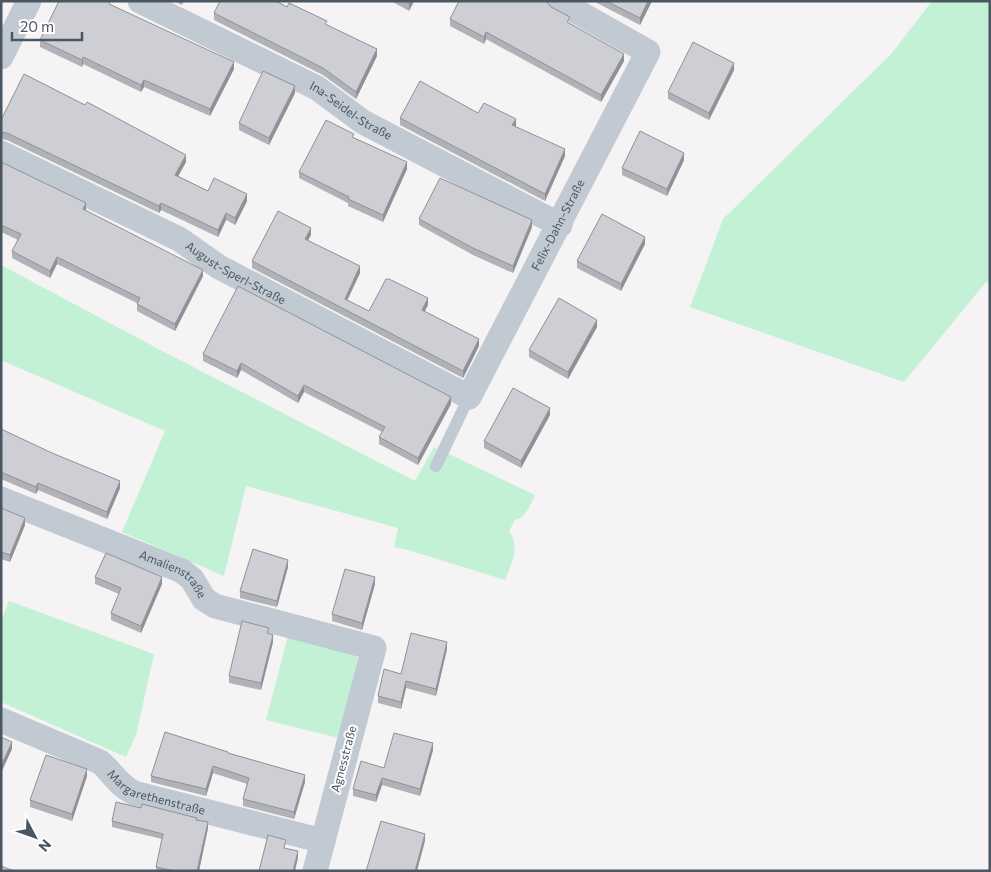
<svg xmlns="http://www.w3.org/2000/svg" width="991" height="872" font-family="Commissioner,sans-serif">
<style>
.green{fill:#c3f1d5}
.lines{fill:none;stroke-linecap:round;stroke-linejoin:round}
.lane{stroke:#c1cad2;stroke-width:12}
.street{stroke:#c1cad2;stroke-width:25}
.wall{fill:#b0b2b7}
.shaded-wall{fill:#909195}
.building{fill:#cdcfd5;stroke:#909195}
.labels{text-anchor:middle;stroke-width:4;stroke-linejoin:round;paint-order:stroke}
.street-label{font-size:12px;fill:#4a5661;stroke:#fff}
</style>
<rect width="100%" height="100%" fill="#f5f3f3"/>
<g class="green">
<path d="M932,1H990V284L986,282L904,382L690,307L723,219L892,53Z"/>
<path d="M1,265L166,353L415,481L434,447L535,495C530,505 526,517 515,520L509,531C521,546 511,565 505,580L408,550L394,547L398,528L246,486L224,576L122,532L165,431L3,361L1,365Z"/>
<path d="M9,601L154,654L136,735L126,757L1,702V621Z"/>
<path d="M289,632L353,653L358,658L361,665L343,739L266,720Z"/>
</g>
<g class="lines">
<path class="lane" d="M436,466L469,397"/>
<g class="street">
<path id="s1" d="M140,1L317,88L363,122L560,225"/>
<path d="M1,57L29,1"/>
<path id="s2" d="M1,153L179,239L219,267L469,397L648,52L558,1"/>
<path id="s3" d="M1,499L182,571L192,579L204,599L215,606L374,648L315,871"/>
<path id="s4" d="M1,720L100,762C113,773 118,785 134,793L323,841"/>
</g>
</g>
<g class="wall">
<path d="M174,1H184L182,5Z"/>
<path d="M391,1H414L409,11Z"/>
<path d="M593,1H652L640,25Z"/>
<path d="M110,4L234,69L210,116L144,87L141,92L83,64L82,67L40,47V40Z"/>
<path d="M214,13L327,25L377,56L356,99L323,75L214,20Z"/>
<path d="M450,19L570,24L624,61L601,102L486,39L484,44L450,26Z"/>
<path d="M734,70L709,120L668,99V92Z"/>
<path d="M295,93L269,145L239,130V123Z"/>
<path d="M478,113L565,156L545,201L400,125V118Z"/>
<path d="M1,120L186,162L178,176L208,191L247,201L235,225L226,220L218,237L161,210L159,213L7,140L1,139Z"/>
<path d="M354,138L407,169L383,222L348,206V203L299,178V172Z"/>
<path d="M684,160L667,196L622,175V168Z"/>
<path d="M1,162L86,210V211L203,276L175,331L137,311V303L57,264L50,278L12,258V251L18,240L1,232Z"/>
<path d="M419,219L532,227L513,273L473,255L419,225Z"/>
<path d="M311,235L308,240L360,273L347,300L369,311L428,305L424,311L479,346L463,378L252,268V261Z"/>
<path d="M645,244L621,291L577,268V261Z"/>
<path d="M597,327L568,379L529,357V350Z"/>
<path d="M203,354L451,404L418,465L379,444V437L382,432L304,392L298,403L241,370L237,378L203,361Z"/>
<path d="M550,415L521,468L484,448V441Z"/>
<path d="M1,429L120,488L107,519L38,490L36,494L1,479Z"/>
<path d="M1,508L25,525L10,562L1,559Z"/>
<path d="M288,567L277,607L240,598V591Z"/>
<path d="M95,577L162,584L141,633L111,620V613L119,594L95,584Z"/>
<path d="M375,584L362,630L332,621V614Z"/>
<path d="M269,634L273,642L261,690L229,683V676Z"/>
<path d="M447,649L436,696L406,688L401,709L378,703V696L401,674Z"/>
<path d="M433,750L420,796L382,785L376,802L353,796V789L384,768Z"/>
<path d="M228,753L305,782L294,819L243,806V799L247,784L213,773L206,796L151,782V776Z"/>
<path d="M87,776L72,821L30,807V800Z"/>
<path d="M197,820L208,828L199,871H156V867L162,839L112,827V821Z"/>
</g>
<g class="shaded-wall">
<path d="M411,1H414L409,11V4Z"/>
<path d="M648,1H652L640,25V18Z"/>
<path d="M486,32V39L484,44V37Z"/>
<path d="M377,49V56L356,99V92Z"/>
<path d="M624,54V61L601,102V95Z"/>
<path d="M83,57V64L82,67V60Z"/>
<path d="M234,62V69L210,116V109Z"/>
<path d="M734,63V70L709,120V113Z"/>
<path d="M144,80V87L141,92V85Z"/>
<path d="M295,86V93L269,145V138Z"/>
<path d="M516,119V126L512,132V125Z"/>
<path d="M565,149V156L545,201V194Z"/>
<path d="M684,153V160L667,196V189Z"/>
<path d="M186,155V162L175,182V175Z"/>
<path d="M407,162V169L383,222V215Z"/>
<path d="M247,194V201L235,225V218Z"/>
<path d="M86,203V210L83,216V209Z"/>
<path d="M161,203V210L159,213V206Z"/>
<path d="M226,213V220L218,237V230Z"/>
<path d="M532,220V227L513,273V266Z"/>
<path d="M311,228V235L305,246V239Z"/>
<path d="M645,237V244L621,291V284Z"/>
<path d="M57,257V264L50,278V271Z"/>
<path d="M360,266V273L345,305V299Z"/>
<path d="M203,270V276L175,331V324Z"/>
<path d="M428,298V305L422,317V310Z"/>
<path d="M597,320V327L568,379V372Z"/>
<path d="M479,339V346L463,378V371Z"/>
<path d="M241,363V370L237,378V371Z"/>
<path d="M304,385V392L298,403V396Z"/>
<path d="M451,397V404L418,465V458Z"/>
<path d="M550,408V415L521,468V461Z"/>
<path d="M120,481V488L107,519V512Z"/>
<path d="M38,483V490L36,494V487Z"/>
<path d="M25,518V525L10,562V555Z"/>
<path d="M288,560V567L277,607V601Z"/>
<path d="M162,577V584L141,633V626Z"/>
<path d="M375,577V584L362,630V623Z"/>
<path d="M273,635V642L261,690V683Z"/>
<path d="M447,642V649L436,696V689Z"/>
<path d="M406,681V688L401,709V702Z"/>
<path d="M12,742V749L1,773V766Z"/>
<path d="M433,743V750L420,796V789Z"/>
<path d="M213,766V773L206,796V789Z"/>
<path d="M87,769V776L72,821V814Z"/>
<path d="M305,775V782L294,819V812Z"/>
<path d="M382,778V785L376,802V795Z"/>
<path d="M208,822V828L199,871H197Z"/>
<path d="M425,834V841L417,871H415Z"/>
<path d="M298,851V858L295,871H293Z"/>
</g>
<g class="building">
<path d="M59,1H110L109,4L234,62L210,109L144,80L141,85L83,57L82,60L40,40Z"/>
<path d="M220,1H276L287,7L289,3L327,21L325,24L377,49L356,92L323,68L214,13Z"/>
<path d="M404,1H411L409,4Z"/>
<path d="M459,1H546L551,7L570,17L567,22L624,54L601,95L486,32L484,37L450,19Z"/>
<path d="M606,1H648L640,18Z"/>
<path d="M693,42L734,63L709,113L668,92Z"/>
<path d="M263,71L295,86L269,138L239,123Z"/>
<path d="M24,74L85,105L87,102L186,155L175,175L208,191L214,178L247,194L235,218L226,213L218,230L161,203L159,206L7,133L1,132V120Z"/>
<path d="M420,81L478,113L484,103L516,119L512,125L565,149L545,194L400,118Z"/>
<path d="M326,120L354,134L352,137L407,162L383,215L348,199L349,197L299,172Z"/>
<path d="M640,131L684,153L667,189L622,168Z"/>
<path d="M1,162L86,203L83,209L203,270L175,324L137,304L140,298L57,257L50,271L12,251L21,234L1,225Z"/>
<path d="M440,178L532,220L513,266L473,248L419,219Z"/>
<path d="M278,211L311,228L305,239L360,266L345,299L369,311L386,279H389L428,298L422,310L479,339L463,371L252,261Z"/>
<path d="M602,214L645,237L621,284L577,261Z"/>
<path d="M238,286L451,397L418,458L379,437L385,427L304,385L298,396L241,363L237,371L203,354Z"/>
<path d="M559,298L597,320L568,372L529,350Z"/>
<path d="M513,388L550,408L521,461L484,441Z"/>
<path d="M1,429L52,453L120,481L107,512L38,483L36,487L1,472Z"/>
<path d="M1,508L25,518L10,555L1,552Z"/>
<path d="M253,549L288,560L277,601L240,591Z"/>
<path d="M106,553L162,577L141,626L111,613L121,588L95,577Z"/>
<path d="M345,569L375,577L362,623L332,614Z"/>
<path d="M242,621L269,628L267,633L273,635L261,683L229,676Z"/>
<path d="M411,633L447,642L436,689L406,681L401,702L378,696L384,669L401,674Z"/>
<path d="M165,732L228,752V753L305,775L294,812L243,799L249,778L213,766L206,789L151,776Z"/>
<path d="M394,733L433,743L420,789L382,778L376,795L353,789L361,761L384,768Z"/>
<path d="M1,737L12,742L1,766Z"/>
<path d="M46,755L87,769L72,814L30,800Z"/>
<path d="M116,802L141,808L142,804L197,818L196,820L208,822L197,871H175L156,867L163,834L112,821Z"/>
<path d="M381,821L425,834L415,871H366Z"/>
<path d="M268,835L286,840L284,848L298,851L293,871H259Z"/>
<path d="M1,866L14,871H1Z"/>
</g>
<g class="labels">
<g class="street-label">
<text dy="4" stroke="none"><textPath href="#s1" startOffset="238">Ina-Seidel-Straße</textPath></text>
<text dy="4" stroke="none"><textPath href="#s2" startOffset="722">Felix-Dahn-Straße</textPath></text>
<text dy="4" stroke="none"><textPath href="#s2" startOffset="264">August-Sperl-Straße</textPath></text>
<text dy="4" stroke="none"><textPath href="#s3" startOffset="189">Amalienstraße</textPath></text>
<text transform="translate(344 759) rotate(-75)" y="4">Agnesstraße</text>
<text dy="4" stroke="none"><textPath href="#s4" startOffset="174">Margarethenstraße</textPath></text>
</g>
</g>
<rect width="991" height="872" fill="none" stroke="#4a5661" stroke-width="5"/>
<g transform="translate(35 837) rotate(131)" stroke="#ffffff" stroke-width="4" paint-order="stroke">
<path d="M0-4L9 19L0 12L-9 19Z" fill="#4a5661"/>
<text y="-8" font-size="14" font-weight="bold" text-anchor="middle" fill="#4a5661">N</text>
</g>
<path d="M12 32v8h70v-8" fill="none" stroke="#4a5661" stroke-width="2.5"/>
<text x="20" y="32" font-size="15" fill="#4a5661" stroke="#ffffff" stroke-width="4" paint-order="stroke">20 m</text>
</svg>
